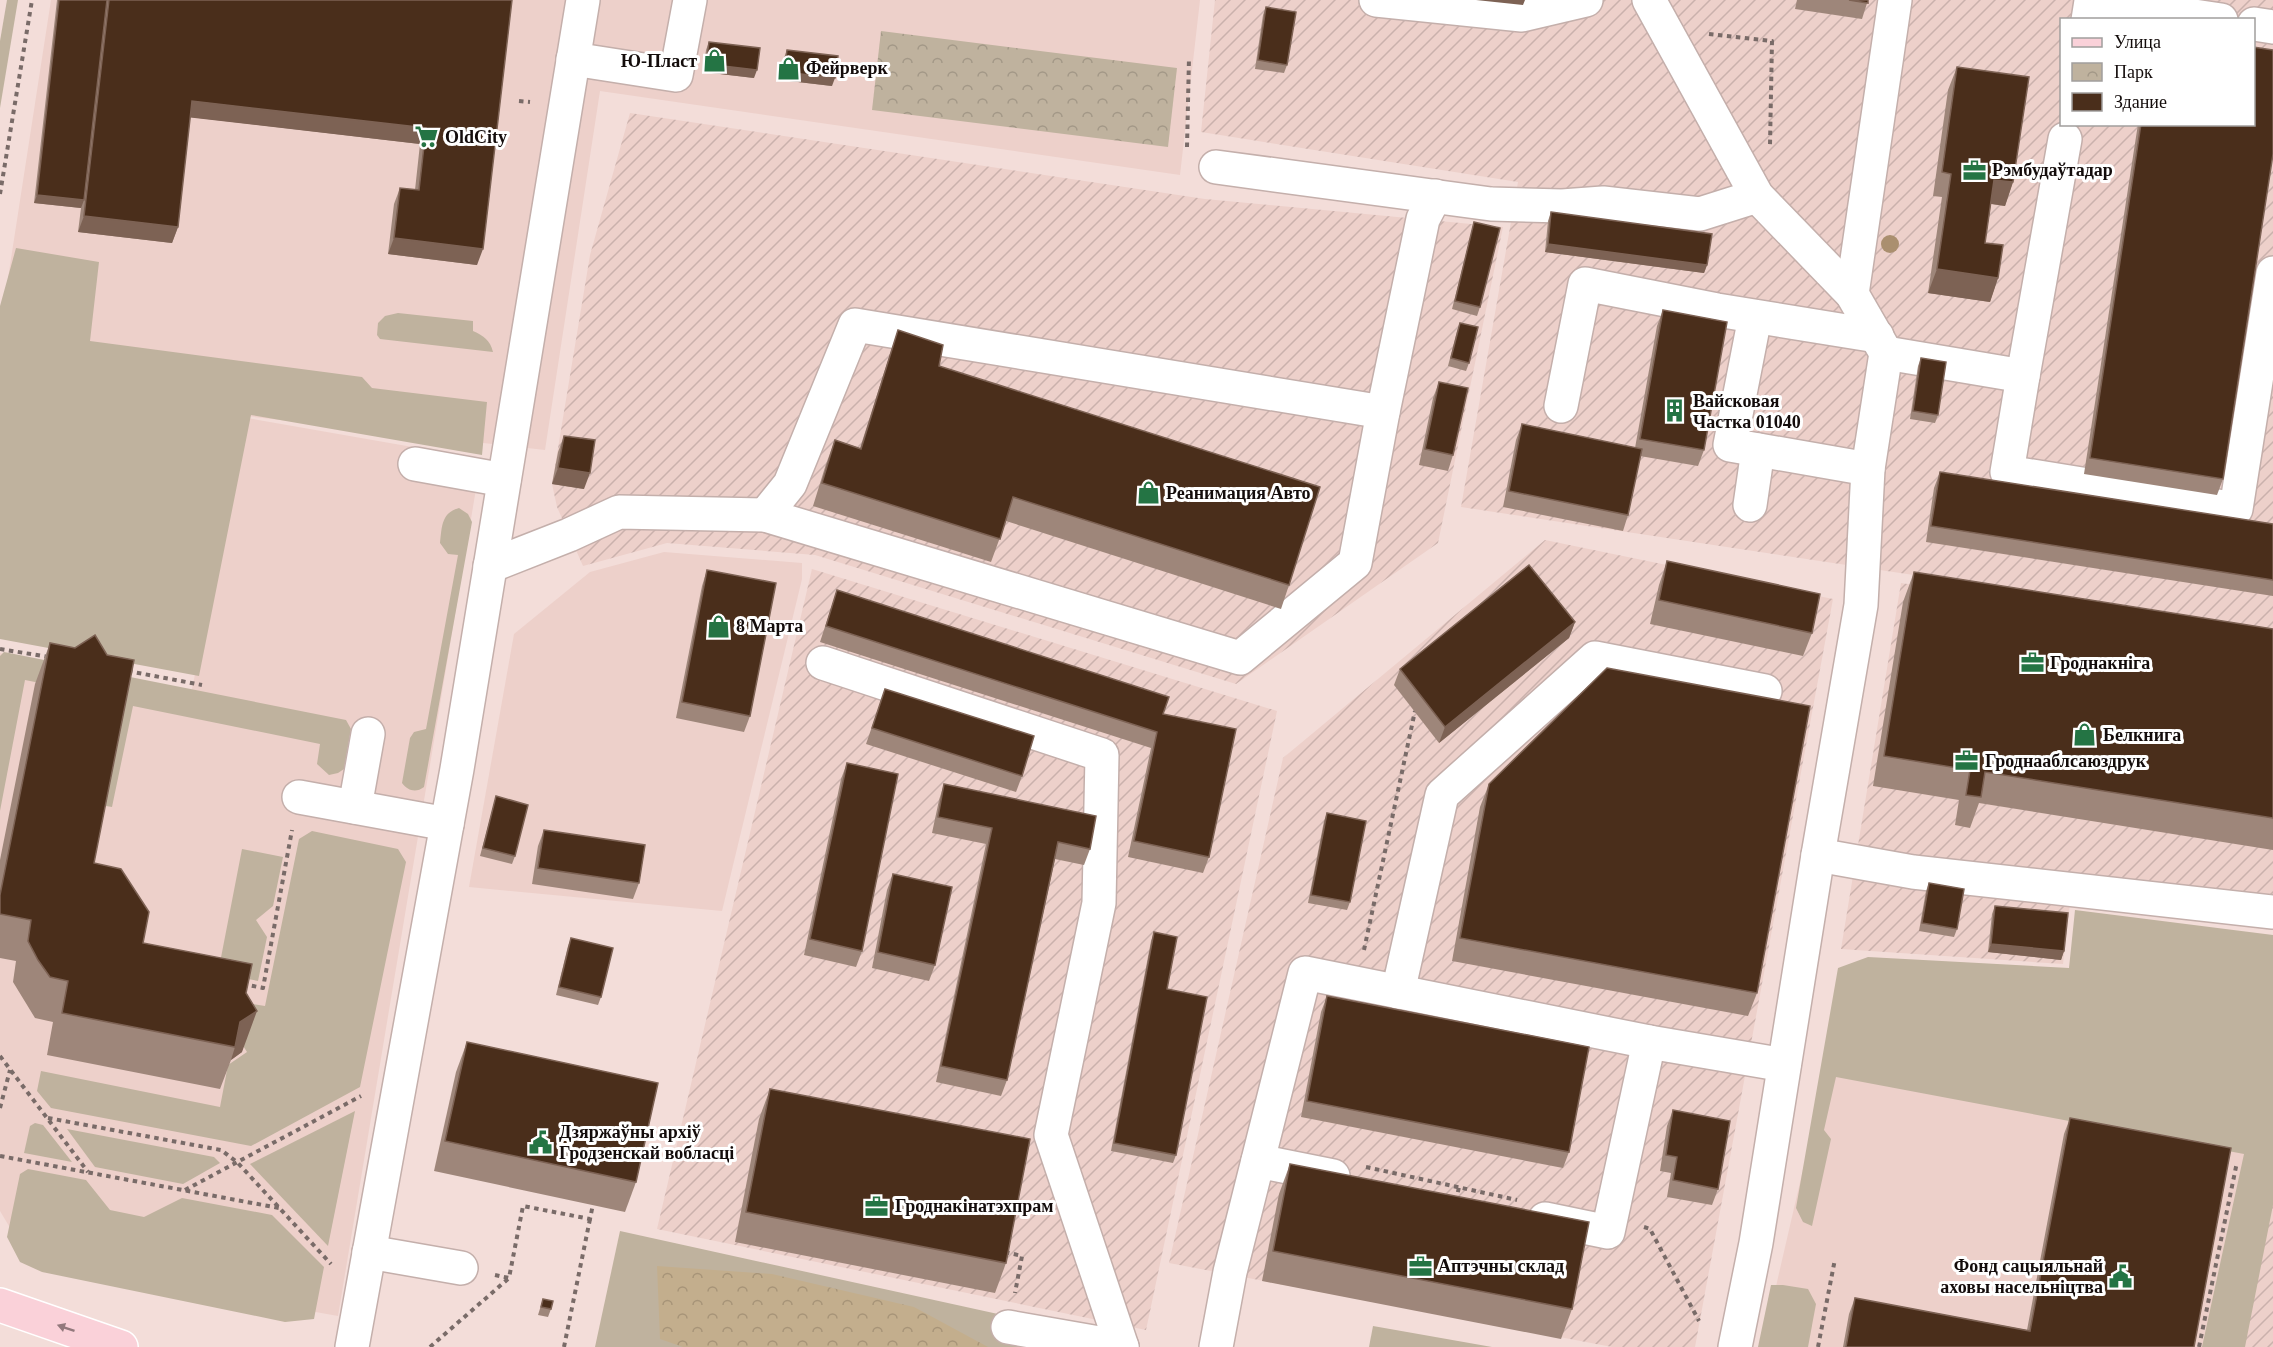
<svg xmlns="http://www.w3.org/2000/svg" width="2273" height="1347" font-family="'Times New Roman',serif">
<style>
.built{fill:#edd0ca}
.industrial{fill:url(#industrial-furrows);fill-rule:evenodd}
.grass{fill:#bfb29e}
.forest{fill:url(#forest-crowns)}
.park{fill:url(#park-crowns)}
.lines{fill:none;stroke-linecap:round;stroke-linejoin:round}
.minor-casing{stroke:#c4afab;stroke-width:36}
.major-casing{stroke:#fff;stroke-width:36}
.path{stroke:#796b68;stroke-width:4;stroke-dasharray:4.5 4.5;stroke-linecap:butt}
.minor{stroke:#fff;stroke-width:33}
.major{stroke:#fad1d9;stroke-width:33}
.tree{fill:#aa8f6f}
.wall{fill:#9e867a}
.shaded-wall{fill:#7d6254}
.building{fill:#4a2e1b;stroke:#7d6254;stroke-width:1.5}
.oneway{fill:#92787c}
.labels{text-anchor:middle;stroke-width:6;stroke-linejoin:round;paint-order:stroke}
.poi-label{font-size:18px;font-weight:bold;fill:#130c0b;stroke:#fff;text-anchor:start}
</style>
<defs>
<pattern id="industrial-furrows" width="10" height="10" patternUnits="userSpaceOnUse" patternTransform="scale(1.5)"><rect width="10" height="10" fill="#edd0ca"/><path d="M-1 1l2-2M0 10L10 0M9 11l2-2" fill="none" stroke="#cab1ac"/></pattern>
<pattern id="forest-crowns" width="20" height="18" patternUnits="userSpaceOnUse" patternTransform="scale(1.5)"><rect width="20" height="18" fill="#c3ae8d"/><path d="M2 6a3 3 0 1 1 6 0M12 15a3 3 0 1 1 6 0" fill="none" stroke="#a79478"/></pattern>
<pattern id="park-crowns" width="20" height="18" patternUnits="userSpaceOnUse" patternTransform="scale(1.5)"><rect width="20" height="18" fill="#bfb29e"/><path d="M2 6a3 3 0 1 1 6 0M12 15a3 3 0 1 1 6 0" fill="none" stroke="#a39887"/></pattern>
</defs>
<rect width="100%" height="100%" fill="#f3ddd9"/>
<g class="built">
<path d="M51,0H1200L1180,175L600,91L545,450L0,388V330Z"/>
<path d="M247,418L481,459L338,1316L30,1261L0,1211V653L191,694Z"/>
<path d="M664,552L802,563V579L722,911L469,887L514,634L590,572Z"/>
<path d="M1828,1061L2256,1146L2217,1347H1762Z"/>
</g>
<g class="industrial">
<path d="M1215,0H2273V629L1461,507L1518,182L1201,132ZM2062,20H2254V124H2062Z"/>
<path d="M630,113L1205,199L1503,227L1438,543L1236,684L815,555L667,543L583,566L557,507L552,484L590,255Z"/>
<path d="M1545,540L1833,599L1695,1347H1612L1169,1263L1283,758Z"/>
<path d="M812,569L1277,711L1146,1330L657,1229Z"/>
<path d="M1901,583L2273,638V930L2070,903L2063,964L1841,949Z"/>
<path d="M2273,1128V1347H2227Z"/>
</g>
<g class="grass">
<path d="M7,0H18L0,108V41Z"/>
<path d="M16,248L99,262L90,341L362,377L372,388L487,402L482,455L251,415L199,676L0,639V306Z"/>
<path d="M398,313L473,321V331C484,336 490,340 493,352L380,339L377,335L378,323L385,316Z"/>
<path d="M459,508L468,514L472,522L424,787C416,793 408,791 402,783L410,738L414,732L426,729L458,555L448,554L440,543C442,527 441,513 459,508Z"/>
<path d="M4,652L346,720L351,729L344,769L338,773L329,775L317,764L320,744L133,706L112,807L100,805L60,687L25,680L0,811V656Z"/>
<path d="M312,831L398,849L406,862L360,1087L251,1146L51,1108L37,1091L41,1071L220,1107L228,1065L247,1052L235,1033L241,1002L265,1006L299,839Z"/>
<path d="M242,849L283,857L273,906L256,920L267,937L258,981L218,973Z"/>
<path d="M2075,910L2273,935V1205L2245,1347H2202L2244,1154L1836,1077L1824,1130L1831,1139L1812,1226L1803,1222L1796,1208L1838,968L1868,957L2069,968Z"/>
<path d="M355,1111L328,1246L250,1164Z"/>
<path d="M35,1123L43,1125L72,1162L24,1153L30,1126Z"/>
<path d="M67,1129L214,1157L220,1163L183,1184L95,1167Z"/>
<path d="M28,1169L86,1180L110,1210L144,1217L182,1198L272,1215L324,1267L314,1319L285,1322L42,1272L20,1262L7,1237L20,1174Z"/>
<path d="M620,1231L1007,1316L1023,1347H595Z"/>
<path d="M1771,1285H1783L1808,1289L1816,1304L1808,1347H1758Z"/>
<path d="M1373,1326L1492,1347H1369Z"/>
</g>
<path class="forest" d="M657,1266L772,1274L914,1307L988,1347H683L660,1339Z"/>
<path class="park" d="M881,31L1177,68L1168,147L872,110Z"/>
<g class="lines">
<defs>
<g id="minor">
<path d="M1376,0L1522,15L1586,0"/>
<path d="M1649,0L1757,196L1852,294L1886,353L1868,469L1861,605L1818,855L1756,1243L1735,1347"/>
<path d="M2088,20L2091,1L2221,20"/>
<path d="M2254,24L2273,27"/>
<path d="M573,59L676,75L690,0"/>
<path d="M1216,167L1491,204L1562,206L1603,203L1700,214L1757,196"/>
<path d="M1852,294L1895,0"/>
<path d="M1755,317L1730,445L1868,469"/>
<path d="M1886,353L2023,376L2065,139"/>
<path d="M2023,376L2007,472L2236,509L2273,273"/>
<path d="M1561,406L1585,284L1717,310L1877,336"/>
<path d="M415,464L504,480"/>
<path d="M1750,505L1758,450"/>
<path d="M765,515L790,484L855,325L1383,412L1423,219L1435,196"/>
<path d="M490,566L569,535L619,512L765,515L1240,658L1355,563L1383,412"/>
<path d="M823,663L1102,755L1099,903L1051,1135L1122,1347"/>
<path d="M299,797L447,824"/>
<path d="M355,807L368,734"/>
<path d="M1818,855L1913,872L2273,912"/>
<path d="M1398,992L1442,795L1595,658L1765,691"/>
<path d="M1258,1161L1333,1176"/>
<path d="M1545,1219L1608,1232L1649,1042"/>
<path d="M369,1252L461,1268"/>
<path d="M1008,1327L1122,1347"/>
<path d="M352,1347L457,769L583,0"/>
<path d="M1216,1347L1230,1272L1305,973L1649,1042L1784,1065"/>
</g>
<path id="major" d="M0,1305L121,1347"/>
</defs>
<use href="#minor" class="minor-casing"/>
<use href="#major" class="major-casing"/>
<g class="path">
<path d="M1709,34L1772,41L1770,145"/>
<path d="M519,101L530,102"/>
<path d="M1187,147L1189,58"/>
<path d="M0,194L32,0"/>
<path d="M0,649L49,657"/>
<path d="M128,671L202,685"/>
<path d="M1364,950L1415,711"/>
<path d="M243,984L263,988L292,830"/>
<path d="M0,1056L88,1172"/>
<path d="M0,1108L10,1070"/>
<path d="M48,1118L221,1150L237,1162L331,1264"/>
<path d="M0,1156L279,1208"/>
<path d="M1366,1167L1517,1200"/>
<path d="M185,1190L361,1096"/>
<path d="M1456,1201L1459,1187"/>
<path d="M1644,1227L1650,1229L1699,1321"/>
<path d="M1005,1252L1022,1256L1015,1293"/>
<path d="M495,1275L509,1278L523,1206L590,1219L593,1204"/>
<path d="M430,1347L509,1278"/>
<path d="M564,1347L590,1219"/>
<path d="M1818,1347L1835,1259"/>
<path d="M2199,1347L2237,1162"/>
</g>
<use href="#minor" class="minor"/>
<use href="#major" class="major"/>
</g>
<circle class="tree" cx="1890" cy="244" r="9"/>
<g class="wall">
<path d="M57,0H512L477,265L388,254L394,204L400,188L415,190L420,144L190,117L178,227L172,243L78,232L81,208L34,203Z"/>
<path d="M1797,0H1868L1862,19L1795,9Z"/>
<path d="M1266,7L1287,65L1284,73L1255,69L1263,15Z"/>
<path d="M709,42L754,78L703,72L706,50Z"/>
<path d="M787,50L832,86L781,80L784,58Z"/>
<path d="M1957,67L2013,182L2005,206L1991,204L1985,243L1998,278L1990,302L1928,293L1942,197L1933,196L1948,90Z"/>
<path d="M2138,124H2253L2223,479L2217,495L2084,474Z"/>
<path d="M1551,212L1707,265L1704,273L1545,252L1548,221Z"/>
<path d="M1474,222L1480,307L1477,316L1452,309L1472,230Z"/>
<path d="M1663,310L1704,450L1698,466L1640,456L1628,515L1623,531L1503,507L1516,440L1522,424L1635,448L1657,326Z"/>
<path d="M1460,323L1469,363L1466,371L1448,366L1457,331Z"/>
<path d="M898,330L939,366L1289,585L1281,609L1006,521L991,562L813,506L826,464L835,440L860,448L890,354Z"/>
<path d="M1921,358L1938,415L1935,423L1910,419L1918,366Z"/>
<path d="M1439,382L1453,455L1448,471L1419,465L1433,398Z"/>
<path d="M564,436L584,489L552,484L558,452Z"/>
<path d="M1940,472L2273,524V596L1926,542L1934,488Z"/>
<path d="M1667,561L1812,633L1803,656L1650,624L1659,585Z"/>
<path d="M707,570L750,716L744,732L676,718L702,586Z"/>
<path d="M1914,572L2273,629V850L1979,803L1970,828L1955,825L1959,800L1873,786L1903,602Z"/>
<path d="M837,590L1163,714L1209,857L1203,873L1128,857L1151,748L820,642Z"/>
<path d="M1575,622L1569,638L1439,743L1394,685L1400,669Z"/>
<path d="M50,643L94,863L143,943L246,993L242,1052L231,1060L220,1089L47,1055L53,1022L35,1018L13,982L16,961L0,958V860L35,684Z"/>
<path d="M885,689L1022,776L1016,792L866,744Z"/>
<path d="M847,763L862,951L856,967L804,955L841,779Z"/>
<path d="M944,784L1090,849L1084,865L1055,859L1007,1080L1001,1096L936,1082L986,844L932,833L939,800Z"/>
<path d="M1489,784L1757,993L1748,1016L1452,961L1480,807Z"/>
<path d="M496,796L515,856L512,864L480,856Z"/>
<path d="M1327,813L1350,902L1347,910L1308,903L1324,821Z"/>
<path d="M544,830L639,883L633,899L532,884L538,846Z"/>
<path d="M893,874L935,965L929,981L872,968L887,890Z"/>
<path d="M1929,883L1957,929L1954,937L1919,931L1926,891Z"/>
<path d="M1995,906L2064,951L2061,960L1988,952L1992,914Z"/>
<path d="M1154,932L1167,989L1176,1155L1173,1163L1111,1151L1151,941Z"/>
<path d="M571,938L601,997L598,1005L556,995L568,946Z"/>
<path d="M1327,996L1569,1152L1563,1168L1301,1117L1321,1012Z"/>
<path d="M467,1042L636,1182L625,1212L434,1171L456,1072Z"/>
<path d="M770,1089L1006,1263L995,1293L735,1242L759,1119Z"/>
<path d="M1673,1110L1718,1189L1712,1205L1667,1197L1671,1173L1660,1171L1667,1126Z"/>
<path d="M2070,1118L2194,1347H1843L1849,1314L1855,1298L2027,1330L2064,1134Z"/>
<path d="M1290,1164L1572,1309L1561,1339L1262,1281L1279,1194Z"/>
<path d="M543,1299L551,1309L548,1317L538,1315Z"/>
</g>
<g class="shaded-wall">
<path d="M1476,0H1525L1523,5Z"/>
<path d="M706,64L757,70L754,78L703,72Z"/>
<path d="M784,72L835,78L832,86L781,80Z"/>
<path d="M192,101L426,128L420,144L186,117Z"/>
<path d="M1994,180L2013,182L2005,206L1986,203Z"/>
<path d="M37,195L84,200L81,208L34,203Z"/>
<path d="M84,216L178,227L172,243L78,232Z"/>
<path d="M394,238L483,249L477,265L388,254Z"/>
<path d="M1548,244L1707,265L1704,273L1545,252Z"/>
<path d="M1937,269L1998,278L1990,302L1928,293Z"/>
<path d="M558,468L590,473L584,489L552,484Z"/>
<path d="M1575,622L1569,638L1439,743L1445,727Z"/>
<path d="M1991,944L2064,951L2061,960L1988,952Z"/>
<path d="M257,1011L242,1052L231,1060L235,1047L240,1022Z"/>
</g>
<g class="building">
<path d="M59,0H107L84,200L37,195Z"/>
<path d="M109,0H512L483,249L394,238L400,188L419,190L426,128L192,101L178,227L84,216Z"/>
<path d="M1849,0H1868V3Z"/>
<path d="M1266,7L1296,12L1287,65L1258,60Z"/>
<path d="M709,42L760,48L757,70L706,64Z"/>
<path d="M2253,47L2273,50V154L2223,479L2090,458L2141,124H2253Z"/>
<path d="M787,50L838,56L835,78L784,72Z"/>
<path d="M1957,67L2029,77L2013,182L1994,180L1985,243L2003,245L1998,278L1937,269L1951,174L1942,172Z"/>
<path d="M1551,212L1712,234L1707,265L1548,244Z"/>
<path d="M1474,222L1500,228L1480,307L1455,301Z"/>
<path d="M1663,310L1727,322L1704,450L1640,439Z"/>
<path d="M1460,323L1478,327L1469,363L1451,358Z"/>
<path d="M898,330L943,345L939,366L1320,487L1289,585L1013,497L1000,539L822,483L835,440L861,449Z"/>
<path d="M1921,358L1946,362L1938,415L1913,411Z"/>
<path d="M1439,382L1468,388L1453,455L1425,449Z"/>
<path d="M1522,424L1642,449L1628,515L1509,491Z"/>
<path d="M564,436L595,440L590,473L558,468Z"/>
<path d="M1940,472L2273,524V580L1931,526Z"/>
<path d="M1667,561L1820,594L1812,633L1659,600Z"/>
<path d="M1529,565L1575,622L1445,727L1400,669Z"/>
<path d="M707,570L776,583L750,716L682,702Z"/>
<path d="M1914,572L2273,629V818L1985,772L1981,797L1966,795L1970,770L1884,756Z"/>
<path d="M837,590L1169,697L1163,714L1236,729L1209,857L1134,841L1157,732L826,626Z"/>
<path d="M95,635L107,655L134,660L94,863L121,869L149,912L143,943L252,964L246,993L257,1011L240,1022L235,1047L62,1013L68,981L50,977L38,960L28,941L31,920L0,914V895L50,643L75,648Z"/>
<path d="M1607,668L1810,706L1757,993L1460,938L1489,784Z"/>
<path d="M885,689L1034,736L1022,776L872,728Z"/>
<path d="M847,763L898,774L862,951L810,939Z"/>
<path d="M944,784L1096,816L1090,849L1058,842L1007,1080L941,1066L992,828L938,817Z"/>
<path d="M496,796L528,805L515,856L483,848Z"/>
<path d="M1327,813L1366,821L1350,902L1311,895Z"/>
<path d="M544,830L645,845L639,883L538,868Z"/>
<path d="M893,874L952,887L935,965L878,952Z"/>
<path d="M1929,883L1964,889L1957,929L1922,923Z"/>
<path d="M1995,906L2068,913L2064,951L1991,944Z"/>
<path d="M1154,932L1177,937L1167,989L1207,997L1176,1155L1114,1143Z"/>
<path d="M571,938L613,948L601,997L559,987Z"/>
<path d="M1327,996L1589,1047L1569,1152L1307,1101Z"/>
<path d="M467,1042L658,1083L636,1182L445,1141Z"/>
<path d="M770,1089L1030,1139L1006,1263L746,1212Z"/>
<path d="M1673,1110L1730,1121L1718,1189L1673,1180L1677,1157L1666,1155Z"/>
<path d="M2070,1118L2231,1148L2194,1347H1846L1855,1298L2030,1331Z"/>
<path d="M1290,1164L1589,1222L1572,1309L1273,1251Z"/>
<path d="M543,1299L553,1301L551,1309L541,1307Z"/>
</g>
<defs><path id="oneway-solid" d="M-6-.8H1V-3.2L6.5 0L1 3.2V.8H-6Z" transform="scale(1.5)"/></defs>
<use class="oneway" href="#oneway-solid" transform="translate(66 1328) rotate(-161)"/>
<defs>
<symbol id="shop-bare" viewBox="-9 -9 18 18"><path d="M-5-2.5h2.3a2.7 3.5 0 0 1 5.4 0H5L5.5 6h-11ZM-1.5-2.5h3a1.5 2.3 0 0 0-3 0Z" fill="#247444" stroke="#fff" stroke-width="2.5" paint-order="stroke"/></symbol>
<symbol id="supermarket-bare" viewBox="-9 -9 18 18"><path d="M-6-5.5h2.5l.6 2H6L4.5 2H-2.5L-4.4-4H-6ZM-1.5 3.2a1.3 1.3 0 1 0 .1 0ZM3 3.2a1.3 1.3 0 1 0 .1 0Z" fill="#247444" stroke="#fff" stroke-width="2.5" paint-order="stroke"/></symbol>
<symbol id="office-bare" viewBox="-9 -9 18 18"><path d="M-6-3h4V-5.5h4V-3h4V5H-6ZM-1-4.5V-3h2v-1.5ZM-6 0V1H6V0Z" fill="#247444" stroke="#fff" stroke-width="2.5" paint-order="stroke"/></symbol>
<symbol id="building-bare" viewBox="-9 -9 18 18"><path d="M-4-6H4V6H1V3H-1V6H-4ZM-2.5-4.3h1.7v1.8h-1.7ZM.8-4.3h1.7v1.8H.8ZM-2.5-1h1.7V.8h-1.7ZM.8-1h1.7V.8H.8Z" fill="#247444" stroke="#fff" stroke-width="2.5" paint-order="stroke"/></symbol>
<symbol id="civic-bare" viewBox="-9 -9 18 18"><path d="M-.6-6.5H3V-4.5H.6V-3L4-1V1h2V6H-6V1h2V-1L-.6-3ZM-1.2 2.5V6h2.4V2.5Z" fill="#247444" stroke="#fff" stroke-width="2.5" paint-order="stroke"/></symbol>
</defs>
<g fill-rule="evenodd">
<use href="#shop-bare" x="698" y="44" width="33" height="33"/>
<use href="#shop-bare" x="772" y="52" width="33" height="33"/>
<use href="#supermarket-bare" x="410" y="120" width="33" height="33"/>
<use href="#office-bare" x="1958" y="154" width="33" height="33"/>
<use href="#building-bare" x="1658" y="394" width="33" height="33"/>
<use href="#shop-bare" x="1132" y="476" width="33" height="33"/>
<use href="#shop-bare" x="702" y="610" width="33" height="33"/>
<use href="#office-bare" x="2016" y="646" width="33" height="33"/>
<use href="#shop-bare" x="2068" y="718" width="33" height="33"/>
<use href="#office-bare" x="1950" y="744" width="33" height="33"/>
<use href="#civic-bare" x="524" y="1126" width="33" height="33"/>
<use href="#office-bare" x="860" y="1190" width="33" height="33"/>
<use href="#office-bare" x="1404" y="1250" width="33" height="33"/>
<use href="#civic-bare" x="2104" y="1260" width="33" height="33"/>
</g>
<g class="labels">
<g class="poi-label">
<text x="697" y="67" text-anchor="end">Ю-Пласт</text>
<text x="806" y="74">Фейрверк</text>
<text x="445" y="143">OldCity</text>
<text x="1992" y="176">Рэмбудаўтадар</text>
<text x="1693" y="407">Вайсковая<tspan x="1693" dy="21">Частка 01040</tspan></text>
<text x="1166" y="499">Реанимация Авто</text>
<text x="736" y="632">8 Марта</text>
<text x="2050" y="669">Гроднакніга</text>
<text x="2103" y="741">Белкнига</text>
<text x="1985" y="767">Гроднааблсаюздрук</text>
<text x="559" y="1138">Дзяржаўны архіў<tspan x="559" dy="21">Гродзенскай вобласці</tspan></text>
<text x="895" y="1212">Гроднакінатэхпрам</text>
<text x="1438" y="1272">Аптэчны склад</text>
<text x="2103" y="1272" text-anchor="end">Фонд сацыяльнай<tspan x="2103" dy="21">аховы насельніцтва</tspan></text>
</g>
</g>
<rect x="2060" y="18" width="195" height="108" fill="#ffffff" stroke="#a19e9d" stroke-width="1.5"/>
<rect x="2072" y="38" width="30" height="9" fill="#fad1d9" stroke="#a19e9d" stroke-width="1.5"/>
<text x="2114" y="48" font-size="18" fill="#130c0b">Улица</text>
<rect x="2072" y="63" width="30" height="18" fill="url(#park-crowns)" stroke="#a19e9d" stroke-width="1.5"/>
<text x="2114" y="78" font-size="18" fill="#130c0b">Парк</text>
<rect x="2072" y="93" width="30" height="18" fill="#4a2e1b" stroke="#a19e9d" stroke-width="1.5"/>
<text x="2114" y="108" font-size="18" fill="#130c0b">Здание</text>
</svg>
